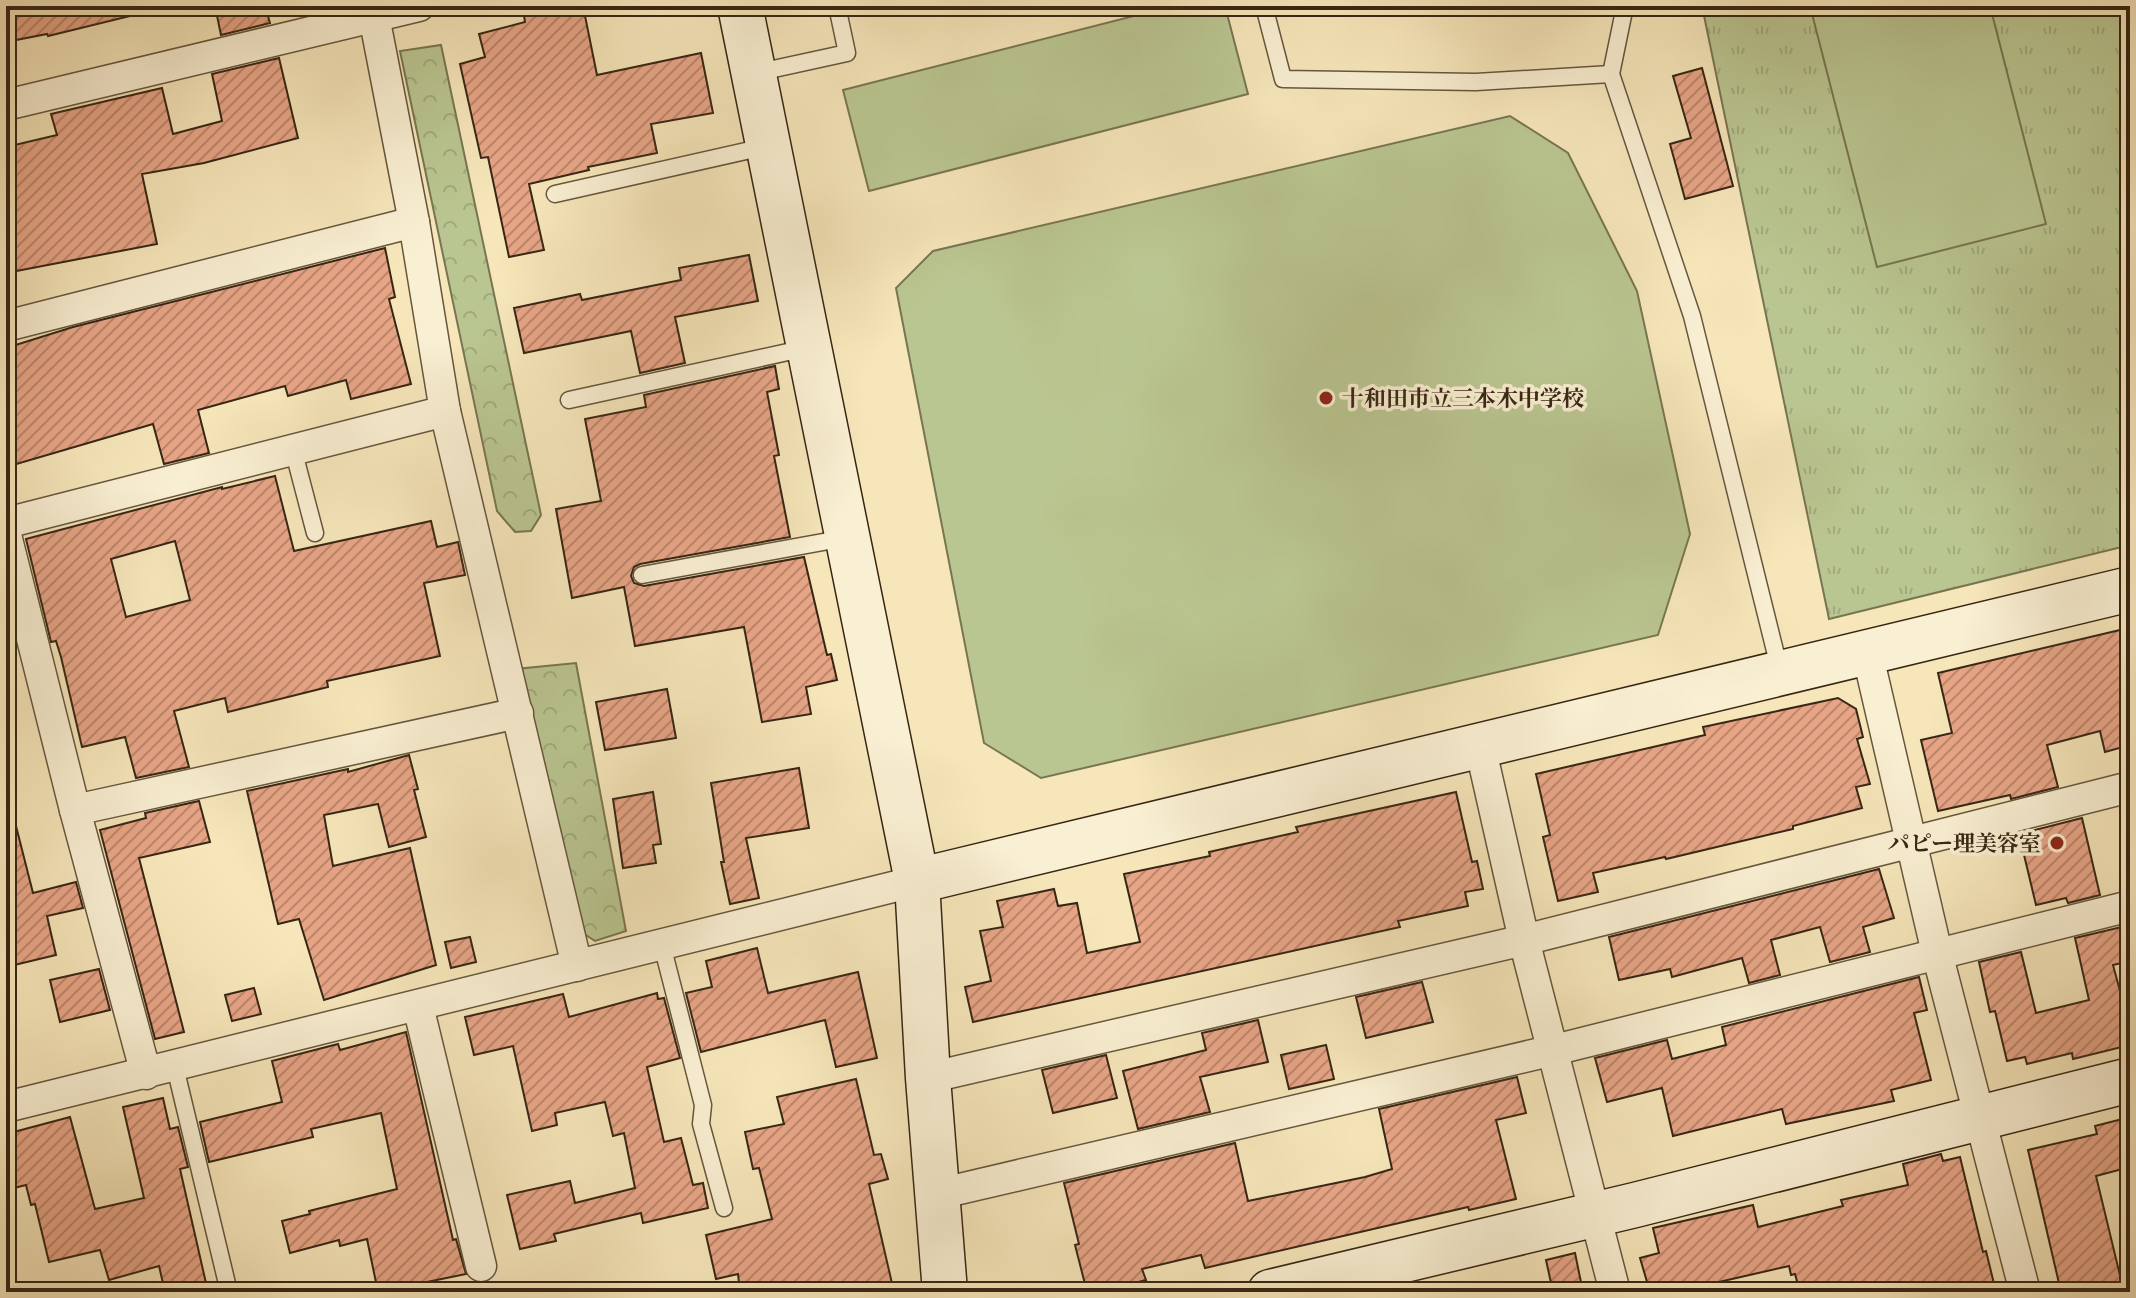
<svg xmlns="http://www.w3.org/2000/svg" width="2136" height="1298" font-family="'Old Standard TT','Noto Serif JP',serif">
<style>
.forest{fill:url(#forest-crowns);stroke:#787652;stroke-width:2}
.park{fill:url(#park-tufts);stroke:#787652;stroke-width:2}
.garden{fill:#bac691;stroke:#787652;stroke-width:2}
.building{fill:url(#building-hatch);stroke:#372614;stroke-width:2;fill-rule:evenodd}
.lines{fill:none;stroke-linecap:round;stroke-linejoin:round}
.lane-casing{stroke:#67563e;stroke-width:19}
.street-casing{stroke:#67563e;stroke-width:33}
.secondary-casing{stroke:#372614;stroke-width:47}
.lane{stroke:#f9efd2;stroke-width:16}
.street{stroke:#f9efd2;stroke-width:30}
.secondary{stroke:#f9efd2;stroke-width:44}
.poi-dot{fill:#8f2418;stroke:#f9efd2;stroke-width:3}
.labels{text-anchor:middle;stroke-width:7;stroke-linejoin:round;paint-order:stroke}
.poi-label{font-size:22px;font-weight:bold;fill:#372614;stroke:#f9efd2;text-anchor:start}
</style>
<defs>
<pattern id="forest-crowns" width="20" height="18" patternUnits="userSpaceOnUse" patternTransform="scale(2)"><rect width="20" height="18" fill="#bac691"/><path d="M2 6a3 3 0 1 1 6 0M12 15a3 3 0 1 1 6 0" fill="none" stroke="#a0aa7c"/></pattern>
<pattern id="park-tufts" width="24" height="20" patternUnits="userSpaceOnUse" patternTransform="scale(2)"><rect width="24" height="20" fill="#bac691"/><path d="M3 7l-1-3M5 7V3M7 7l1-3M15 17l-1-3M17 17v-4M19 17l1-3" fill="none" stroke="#a0aa7c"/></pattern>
<pattern id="building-hatch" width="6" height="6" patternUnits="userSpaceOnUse" patternTransform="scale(2)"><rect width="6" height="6" fill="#e8a586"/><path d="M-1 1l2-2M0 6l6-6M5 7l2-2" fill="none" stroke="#bd866c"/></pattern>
</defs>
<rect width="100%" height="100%" fill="#f6e6ba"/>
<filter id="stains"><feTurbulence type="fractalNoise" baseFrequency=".0025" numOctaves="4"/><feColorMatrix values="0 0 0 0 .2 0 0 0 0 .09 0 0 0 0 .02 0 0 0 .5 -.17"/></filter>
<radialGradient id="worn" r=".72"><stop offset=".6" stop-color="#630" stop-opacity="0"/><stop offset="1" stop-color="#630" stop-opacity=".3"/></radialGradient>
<g class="forest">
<path d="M441,45L541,515L531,531L515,532L497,511L400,51Z"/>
<path d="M576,663L626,931L595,941L578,930L516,669Z"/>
</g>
<path class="park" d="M1702,6H2124L2130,31V545L1829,619Z"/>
<g class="garden">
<path d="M1173,6H1225L1248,94L869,191L843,90Z"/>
<path d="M1810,6H1990L2046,224L1877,267Z"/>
<path d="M1510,116L1568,153L1637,291L1690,534L1658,635L1041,778L984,743L896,288L933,251Z"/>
</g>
<g class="building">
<path d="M6,6H129L130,16L48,36L47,34L6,42Z"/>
<path d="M215,6H265L270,23L221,35Z"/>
<path d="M538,6H583L597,75L701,53L713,113L651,124L657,153L588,167L589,170L529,184L544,250L509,257L488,157L481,158L460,64L485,57L479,34L525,22L523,9Z"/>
<path d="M279,58L298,138L204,163L142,174L157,244L6,273V147L57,135L51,114L162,88L173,134L222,121L212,74Z"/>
<path d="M1702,68L1733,186L1685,199L1670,144L1691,138L1673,76Z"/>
<path d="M385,248L395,297L389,299L411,384L351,399L346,380L288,396L285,386L198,410L209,453L164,464L153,424L13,465L6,439V348L73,327Z"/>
<path d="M749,255L758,301L675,317L685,363L640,373L631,331L524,353L514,308L580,294L582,300L681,280L679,268Z"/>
<path d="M775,366L779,389L767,392L779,455L774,456L790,537L640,564L634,567L631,576L634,583L644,586L804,557L827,655L831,654L837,680L806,687L811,714L762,722L744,627L635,646L624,587L572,598L556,509L601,501L585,419L646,407L644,395Z"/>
<path d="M275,476L294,551L431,521L437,547L458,542L465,575L424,583L440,656L327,681L328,687L228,712L225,698L174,711L189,767L136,778L125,737L82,747L61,657L56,641L51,642L26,539L222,487V489ZM175,541L190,600L126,617L111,559Z"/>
<path d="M2120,630L2130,671V745L2105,752L2100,731L2047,745L2058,787L2011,799L2010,795L1938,811L1921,740L1952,733L1938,673Z"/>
<path d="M667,689L676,738L605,750L596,702Z"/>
<path d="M1838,698L1856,709L1863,737L1857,739L1870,784L1856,787L1862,808L1793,826V829L1666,859L1665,857L1593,873L1598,892L1558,901L1543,837L1550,835L1536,774L1705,735L1703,727Z"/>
<path d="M409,755L418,789L414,790L426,837L389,847L378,804L324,815L333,866L410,848L436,965L324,1000L299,919L278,924L247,791L348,769V772Z"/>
<path d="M799,768L809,828L746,838L759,898L730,904L721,862H724L711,783Z"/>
<path d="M653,792L661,844L653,845L656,863L623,868L613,799Z"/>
<path d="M1456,792L1472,862L1477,861L1483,889L1465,892L1468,906L1398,921L1400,927L973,1022L965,987L991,981L980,931L1003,927L997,901L1054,889L1058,906L1077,903L1087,953L1140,942L1124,874L1210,856L1209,852L1298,832L1296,827Z"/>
<path d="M199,801L210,842L139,858L184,1032L155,1039L100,830L146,818L145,813Z"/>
<path d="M2082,818L2100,895L2068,903L2066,898L2036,905L2019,834Z"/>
<path d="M16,826L33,893L76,882L83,908L47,916L56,955L6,967V827Z"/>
<path d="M1879,869L1894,918L1863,927L1870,952L1830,962L1820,927L1771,940L1780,975L1749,983L1742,958L1672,977L1670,969L1619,980L1609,937Z"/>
<path d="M2130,925V961L2113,965L2130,1028V1045L2073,1059L2072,1053L2027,1064L2025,1057L2007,1061L1995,1011L1990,1012L1979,962L2021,952L2036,1013L2089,1000L2075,938Z"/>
<path d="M470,937L476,962L451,968L445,942Z"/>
<path d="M757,948L768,993L858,972L877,1058L836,1067L825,1020L701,1052L686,993L712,987L706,961Z"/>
<path d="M99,969L110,1010L60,1022L50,980Z"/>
<path d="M1919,977L1927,1010L1914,1013L1931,1080L1891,1090L1894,1101L1786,1124L1782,1109L1673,1136L1662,1088L1607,1102L1595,1058L1667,1040L1672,1059L1726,1045L1722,1027Z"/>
<path d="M1422,982L1433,1022L1366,1038L1356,997Z"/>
<path d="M254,988L261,1014L232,1021L225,995Z"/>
<path d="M657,993L658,999L664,998L680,1058L647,1067L664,1142L681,1138L693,1185L703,1183L708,1208L643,1223L641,1213L554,1234L556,1241L520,1249L507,1195L570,1181L575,1203L635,1188L624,1133L613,1136L605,1102L555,1113L557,1125L532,1131L513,1046L474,1055L465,1017L563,994L569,1017Z"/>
<path d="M1258,1020L1268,1062L1200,1077L1210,1112L1138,1129L1123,1071L1206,1050L1202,1033Z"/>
<path d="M406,1032L453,1240L456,1239L466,1274L378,1292L367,1239L340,1246L339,1240L290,1253L282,1221L310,1214L309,1211L397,1189L381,1113L311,1129L313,1137L209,1162L200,1122L282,1102L272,1061L338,1044L340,1050Z"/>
<path d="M1326,1045L1334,1079L1289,1089L1281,1055Z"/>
<path d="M1106,1055L1117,1098L1053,1113L1042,1070Z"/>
<path d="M1517,1077L1526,1113L1496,1120L1516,1199L1469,1210L1468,1207L1205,1268L1201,1255L1142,1269L1146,1280L1109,1290L1107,1282L1086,1288L1075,1245L1079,1244L1064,1183L1235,1143L1248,1201L1365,1177L1392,1169L1379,1109Z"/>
<path d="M856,1079L874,1155L881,1154L888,1179L869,1184L894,1292H740L738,1274L716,1279L706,1235L772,1219L759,1168L753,1169L745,1132L784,1124L777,1097Z"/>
<path d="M163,1098L170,1129L178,1127L188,1167L180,1169L208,1292H165L159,1266L109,1280L100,1250L49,1262L35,1204L31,1205L26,1185L6,1190V1134L70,1117L95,1209L144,1198L123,1107Z"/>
<path d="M2130,1117V1167L2096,1176L2124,1292H2061L2028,1150L2097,1134L2095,1126Z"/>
<path d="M1941,1154L1943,1161L1960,1157L1983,1252L1986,1251L1996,1292H1800L1795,1274L1791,1275L1789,1266L1710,1284L1711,1288L1696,1292H1650L1640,1258L1659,1253L1653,1228L1753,1205L1758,1227L1843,1206L1841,1200L1908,1185L1903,1164Z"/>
<path d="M1575,1253L1583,1292H1553L1546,1260Z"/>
</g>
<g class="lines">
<defs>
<g id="lane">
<path d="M1264,6L1283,79L1476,82L1611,74"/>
<path d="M1625,6L1611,74L1692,316L1780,671"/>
<path d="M755,73L847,53L837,6"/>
<path d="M555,194L768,146"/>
<path d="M569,400L806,348"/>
<path d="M293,449L315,533"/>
<path d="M642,575L845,538"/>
<path d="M662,945L703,1105L701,1124L724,1208"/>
<path d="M175,1067L229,1292"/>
</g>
<g id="street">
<path d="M372,6L414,222L445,411L577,966"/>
<path d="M6,105L419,6"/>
<path d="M6,326L414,222"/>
<path d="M6,523L445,411"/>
<path d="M6,535L75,810L146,1074"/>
<path d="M1867,652L1937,953L2025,1292"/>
<path d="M1480,746L1524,940L1615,1292"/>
<path d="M75,810L518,713"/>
<path d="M418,1006L481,1266"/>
<path d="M928,1078L1524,940L2130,787"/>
<path d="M6,1107L917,881"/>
<path d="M938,1194L1554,1050L2130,906"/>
</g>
<g id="secondary">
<path d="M740,6L917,881L928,1078L945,1292"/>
<path d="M917,881L2130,589"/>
<path d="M1270,1292L1635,1205L2130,1080"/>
</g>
</defs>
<use href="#lane" class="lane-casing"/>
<use href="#street" class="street-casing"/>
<use href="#secondary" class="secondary-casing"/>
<use href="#lane" class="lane"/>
<use href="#street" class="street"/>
<use href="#secondary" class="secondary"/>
</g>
<g class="poi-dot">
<circle cx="1326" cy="398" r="8"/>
<circle cx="2057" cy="843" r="8"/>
</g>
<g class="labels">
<g class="poi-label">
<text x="1342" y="406">十和田市立三本木中学校</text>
<text x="2041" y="851" text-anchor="end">パピー理美容室</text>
</g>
</g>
<rect width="2136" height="1298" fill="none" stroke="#f6e6ba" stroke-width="32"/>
<rect x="8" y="8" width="2120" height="1282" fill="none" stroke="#372614" stroke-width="4"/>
<rect x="16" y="16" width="2104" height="1266" fill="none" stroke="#372614" stroke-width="2"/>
<rect width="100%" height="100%" filter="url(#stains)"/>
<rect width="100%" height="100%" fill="url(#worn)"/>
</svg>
